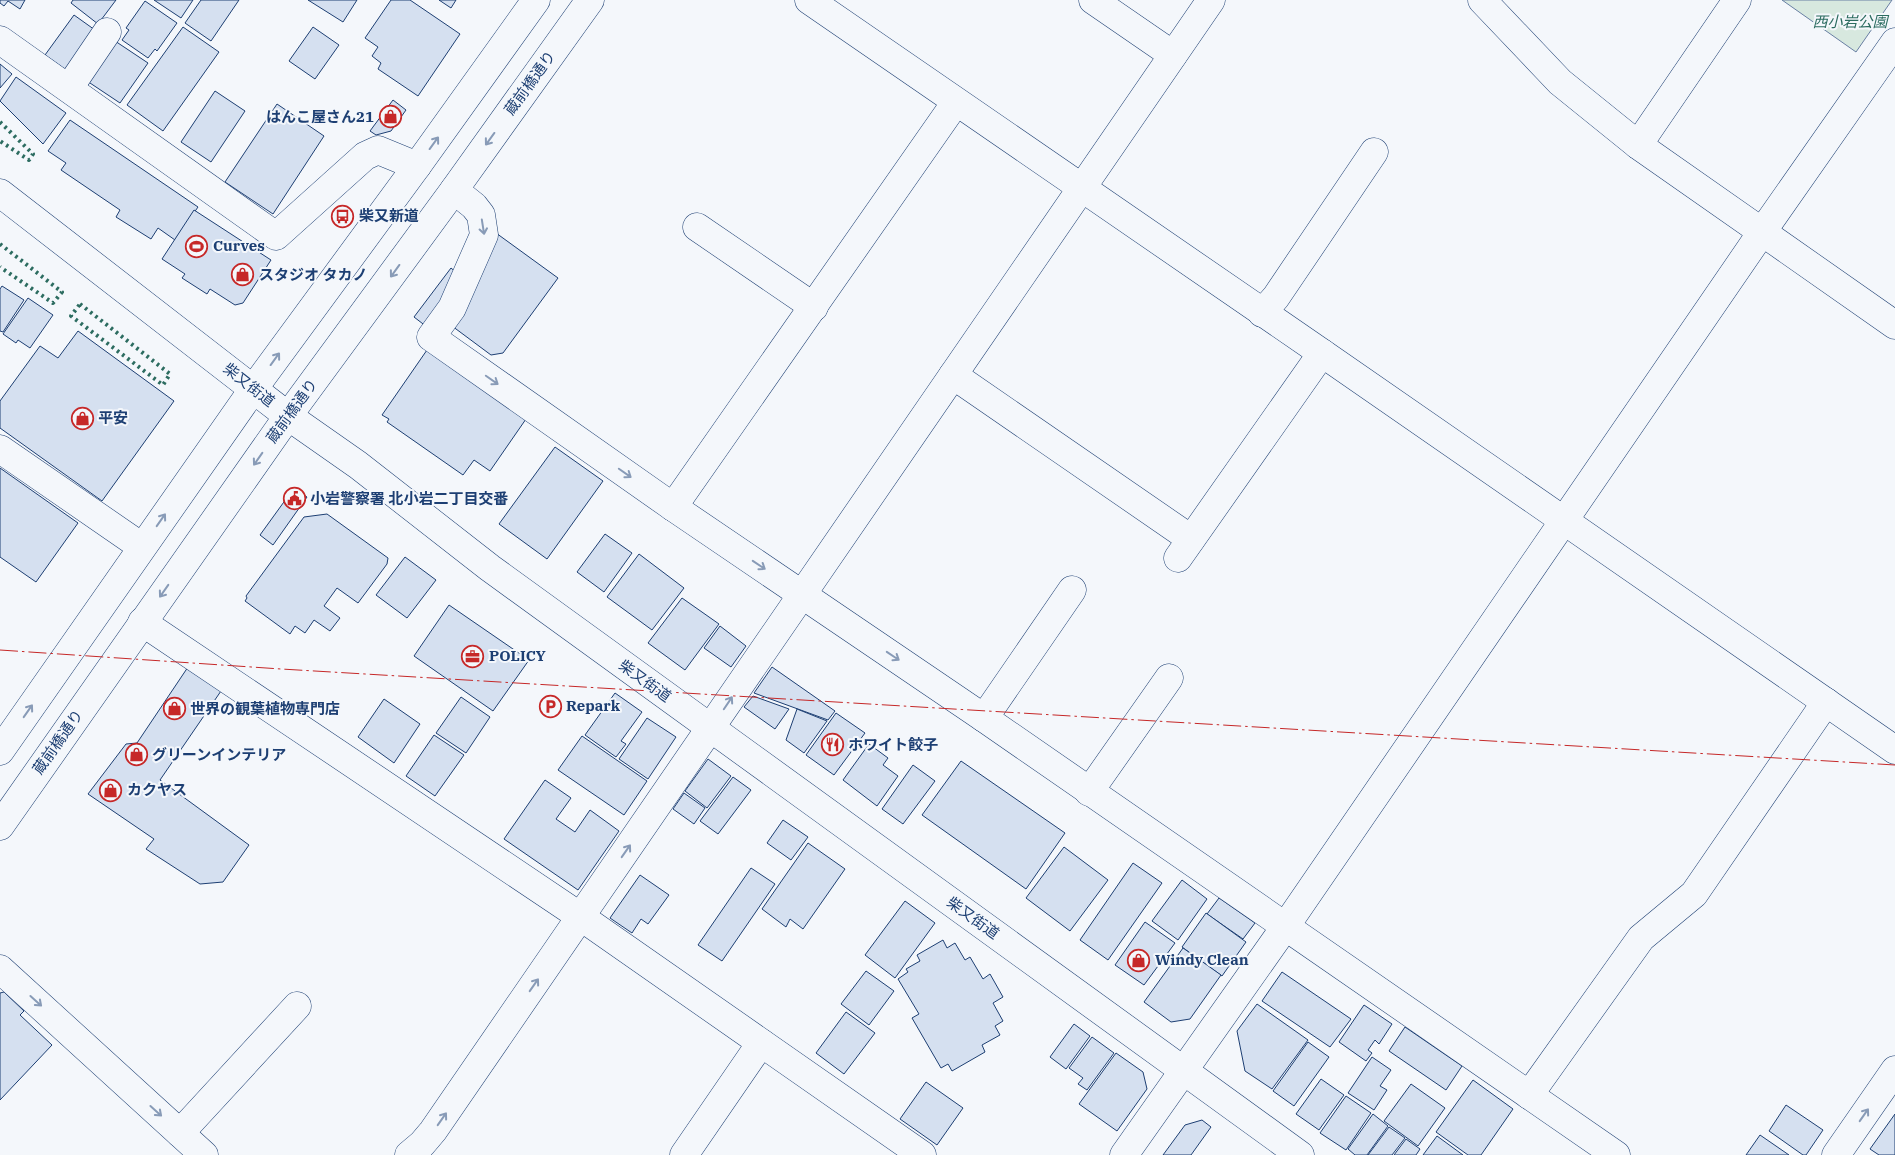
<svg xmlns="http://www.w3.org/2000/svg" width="1895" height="1155" font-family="'IBM Plex Serif','Noto Sans JP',serif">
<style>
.green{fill:#d7e8df;stroke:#687fa3}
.building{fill:#d5e0f0;stroke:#1d3f73}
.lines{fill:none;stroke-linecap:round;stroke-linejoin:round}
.minor-casing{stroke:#1d3f73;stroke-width:29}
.major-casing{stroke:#1d3f73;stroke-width:29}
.minor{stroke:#f4f7fb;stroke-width:28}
.major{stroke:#f4f7fb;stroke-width:28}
.hedge{stroke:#2c6c60;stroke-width:4;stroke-dasharray:2.5 4;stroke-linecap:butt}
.power{stroke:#c62828;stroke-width:1;stroke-dasharray:18 4 2.5 4;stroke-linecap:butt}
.oneway{stroke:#889bb7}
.labels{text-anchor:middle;stroke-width:4;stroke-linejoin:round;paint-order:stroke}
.park-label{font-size:15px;font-style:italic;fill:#2c6c60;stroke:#f4f7fb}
.street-label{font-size:15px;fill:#1d3f73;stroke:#f4f7fb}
.poi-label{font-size:15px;font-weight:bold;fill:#1d3f73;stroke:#f4f7fb;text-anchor:start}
</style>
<rect width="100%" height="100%" fill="#f4f7fb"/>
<path class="green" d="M1782,0H1892L1856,52Z"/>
<g class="building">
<path d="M0,0H25L20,9L8,1L4,6L0,3Z"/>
<path d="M73,0H116L98,24L71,3Z"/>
<path d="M154,0H193L181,18Z"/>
<path d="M201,0H239L211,41L185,23Z"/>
<path d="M308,0H357L343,22Z"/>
<path d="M391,0H410L460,34L418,96L378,69L381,63L372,56L378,47L365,38Z"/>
<path d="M439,0H456L451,8Z"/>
<path d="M145,1L177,23L157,51L155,49L148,58L122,40L129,30L126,28Z"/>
<path d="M74,15L95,30L66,70L45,55Z"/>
<path d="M183,27L219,52L163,131L127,105Z"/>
<path d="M313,27L339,45L315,79L289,61Z"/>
<path d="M115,41L148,63L120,103L87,81Z"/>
<path d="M0,64L12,74L0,88Z"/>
<path d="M16,77L66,113L43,144L0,101Z"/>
<path d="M215,91L245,111L211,162L181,142Z"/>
<path d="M393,100L406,110L391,131L376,135L370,131Z"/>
<path d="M277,104L324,136L273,214L225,182Z"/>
<path d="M70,120L198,207L175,240L158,228L151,239L116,217L120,210L61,170L66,163L48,151Z"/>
<path d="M194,210L271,260L243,303L235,305L210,289L207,294L182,278L185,274L162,259Z"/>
<path d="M496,233L558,278L503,353L491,355L452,326Z"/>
<path d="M451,268L458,274L427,327L414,317Z"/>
<path d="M2,286L24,300L3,332L0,331V289Z"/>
<path d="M28,298L53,315L30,348L18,340L16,343L3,334Z"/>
<path d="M78,331L174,401L102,501L0,428V401L40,346L58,358Z"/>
<path d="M427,350L526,419L490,471L474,460L463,475L387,422L389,419L382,415Z"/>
<path d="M555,447L603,481L547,559L499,524Z"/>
<path d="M0,468L78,523L36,582L0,557Z"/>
<path d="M294,488L307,497L273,545L260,535Z"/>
<path d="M327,514L388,558L387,564L358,603L337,588L324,606L340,618L330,631L314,620L305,633L295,626L290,634L245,601L247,598L246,596L304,517Z"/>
<path d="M605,534L632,553L604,592L577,572Z"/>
<path d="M639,554L684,588L652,630L607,597Z"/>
<path d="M405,557L436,580L407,618L376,595Z"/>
<path d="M682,598L719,624L685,670L648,643Z"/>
<path d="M449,605L529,660L493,711L414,656Z"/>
<path d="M720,626L746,646L731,667L704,648Z"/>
<path d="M188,667L221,691L160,780L249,845L223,882L200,884L146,849L154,839L88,794L126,744L137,743Z"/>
<path d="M772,667L835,711L828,720L754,693Z"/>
<path d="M615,693L642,712L621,741L626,744L616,757L585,735Z"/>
<path d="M753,696L789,709L775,729L744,707Z"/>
<path d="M461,697L490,717L466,753L436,733Z"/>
<path d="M384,699L420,724L394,763L358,737Z"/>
<path d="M797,709L827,721L804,753L786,740Z"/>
<path d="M836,713L865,733L834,775L806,755Z"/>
<path d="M647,718L676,737L648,779L619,759Z"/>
<path d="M434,735L464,755L435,796L406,776Z"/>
<path d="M582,736L647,781L624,815L558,770Z"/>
<path d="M869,744L888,758L883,765L898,776L877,806L843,780Z"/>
<path d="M708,759L731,776L707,808L685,791Z"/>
<path d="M961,761L1065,833L1026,889L922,815Z"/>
<path d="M913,765L935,781L903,824L882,809Z"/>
<path d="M733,777L751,790L718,834L700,821Z"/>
<path d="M545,780L571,798L556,819L575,832L590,810L619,831L578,890L504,839Z"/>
<path d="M684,793L705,808L694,824L673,809Z"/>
<path d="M783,820L808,837L791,860L767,843Z"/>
<path d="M808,843L845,869L803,929L790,919L786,927L762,909Z"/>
<path d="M1064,847L1108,880L1070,931L1026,898Z"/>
<path d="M1133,863L1162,883L1108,960L1080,940Z"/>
<path d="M751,868L775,884L722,961L698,945Z"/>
<path d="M640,875L669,895L648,924L641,919L632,933L610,918Z"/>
<path d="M1182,880L1207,899L1178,940L1152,921Z"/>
<path d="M1219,898L1255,923L1243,939L1207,914Z"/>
<path d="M905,901L935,923L895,978L865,955Z"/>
<path d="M1206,913L1246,942L1222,976L1182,947Z"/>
<path d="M1145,922L1175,943L1144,985L1115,965Z"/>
<path d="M943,940L947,948L955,943L965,960L970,957L983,979L990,974L1003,997L993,1003L1003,1021L995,1026L1000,1035L982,1045L985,1052L952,1071L948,1064L941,1068L912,1018L919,1014L898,979L908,972L906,969L920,961L917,955Z"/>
<path d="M1183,948L1221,975L1190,1019L1171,1022L1144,1002Z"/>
<path d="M866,971L894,991L869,1025L841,1004Z"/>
<path d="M1282,972L1351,1019L1330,1047L1262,1001Z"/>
<path d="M4,992L24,1011L20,1015L52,1045L0,1100V993Z"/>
<path d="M1257,1004L1308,1040L1272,1089L1245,1071L1237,1031Z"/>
<path d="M1364,1005L1392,1024L1379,1044L1375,1040L1368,1050L1372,1053L1366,1061L1339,1042Z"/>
<path d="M846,1012L875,1033L844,1074L816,1053Z"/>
<path d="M1074,1024L1090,1036L1066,1069L1050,1057Z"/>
<path d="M1405,1027L1462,1066L1446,1090L1389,1051Z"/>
<path d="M1092,1037L1114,1053L1087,1090L1078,1084L1083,1078L1069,1068Z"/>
<path d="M1308,1042L1329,1057L1294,1106L1273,1091Z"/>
<path d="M1116,1053L1143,1072L1147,1089L1117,1131L1079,1104Z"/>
<path d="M1372,1057L1391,1070L1380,1086L1387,1090L1374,1110L1348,1093Z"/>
<path d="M1321,1079L1344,1095L1319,1130L1296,1114Z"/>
<path d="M1473,1080L1513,1109L1481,1155H1468L1436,1132Z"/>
<path d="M926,1082L963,1108L937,1145L900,1119Z"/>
<path d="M1411,1084L1445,1108L1418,1146L1384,1121Z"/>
<path d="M1346,1096L1371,1113L1346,1150L1320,1133Z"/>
<path d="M1786,1105L1823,1130L1806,1155H1803L1769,1131Z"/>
<path d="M1373,1114L1388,1126L1367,1155H1355L1348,1149Z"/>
<path d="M1895,1114V1155H1879L1870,1149Z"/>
<path d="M1202,1120L1211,1127L1191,1155H1163L1185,1125Z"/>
<path d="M1389,1127L1405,1138L1392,1155H1368Z"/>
<path d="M1760,1135L1789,1155H1746Z"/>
<path d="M1437,1136L1463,1155H1423Z"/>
<path d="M1406,1139L1420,1149L1416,1155H1394Z"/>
</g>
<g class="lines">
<defs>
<g id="minor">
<path d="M809,0L1322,353L1895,750"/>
<path d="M1093,0L1173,55"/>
<path d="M1482,0L1560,82L1638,145L1895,325"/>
<path d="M0,40L276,236L365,156L378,150L417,166"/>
<path d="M69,88L107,32"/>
<path d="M1638,145L1737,0"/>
<path d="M454,190L474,206L481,215L484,235L452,308L431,337L673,507L984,718L1616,1155"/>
<path d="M697,227L814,307"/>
<path d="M1262,313L1276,297L1374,152"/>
<path d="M953,375L1191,539"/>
<path d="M0,449L142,547"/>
<path d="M673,507L956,102"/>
<path d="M1178,558L1322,353"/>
<path d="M142,622L581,917L922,1155"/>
<path d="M984,718L1072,590"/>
<path d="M1089,792L1169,678"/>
<path d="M0,969L204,1155"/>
<path d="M1529,1095L1641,938L1694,894L1826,702"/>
<path d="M180,1133L297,1006"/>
<path d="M409,1155L422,1144L433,1131L1211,0"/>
<path d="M684,1155L761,1043"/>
<path d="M1124,1155L1285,927L1762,232L1895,42"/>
<path d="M1836,1155L1895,1070"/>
</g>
<g id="major">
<path d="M0,193L288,416L358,465L490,568L1300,1155"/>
<path d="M0,751L254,388L417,166L536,0"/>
<path d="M0,826L288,416L454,190L590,0"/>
</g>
</defs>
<use href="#minor" class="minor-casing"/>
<use href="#major" class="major-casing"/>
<use href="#minor" class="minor"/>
<use href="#major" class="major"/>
<g class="hedge">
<path d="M0,122L33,154L29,160L0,141"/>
<path d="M0,244L62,292L53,303L0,267"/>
<path d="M80,304L170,374L163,385L71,316Z"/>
</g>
<path class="power" d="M0,650L281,669L1895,765"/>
</g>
<defs><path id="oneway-shaft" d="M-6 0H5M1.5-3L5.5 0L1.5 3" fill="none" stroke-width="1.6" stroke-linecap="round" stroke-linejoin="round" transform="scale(1.25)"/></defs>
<g class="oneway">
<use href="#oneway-shaft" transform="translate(490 139) rotate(126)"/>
<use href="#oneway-shaft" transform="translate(434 143) rotate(-54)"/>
<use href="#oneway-shaft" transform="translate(483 227) rotate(81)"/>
<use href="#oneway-shaft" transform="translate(395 271) rotate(126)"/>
<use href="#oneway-shaft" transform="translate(275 359) rotate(-54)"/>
<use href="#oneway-shaft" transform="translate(492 380) rotate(35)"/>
<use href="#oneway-shaft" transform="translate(258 459) rotate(125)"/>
<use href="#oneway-shaft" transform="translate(625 473) rotate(35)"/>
<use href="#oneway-shaft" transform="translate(161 520) rotate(-55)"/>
<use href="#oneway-shaft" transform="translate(759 565) rotate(34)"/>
<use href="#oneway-shaft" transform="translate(164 591) rotate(125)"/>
<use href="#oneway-shaft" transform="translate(893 656) rotate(34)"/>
<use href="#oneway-shaft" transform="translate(728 703) rotate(-56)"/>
<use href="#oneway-shaft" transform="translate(28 711) rotate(-55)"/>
<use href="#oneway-shaft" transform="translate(626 851) rotate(-55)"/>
<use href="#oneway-shaft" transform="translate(534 985) rotate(-55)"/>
<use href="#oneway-shaft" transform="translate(36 1001) rotate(42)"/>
<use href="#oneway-shaft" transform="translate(156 1111) rotate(42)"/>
<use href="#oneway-shaft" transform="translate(1864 1115) rotate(-55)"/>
<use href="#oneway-shaft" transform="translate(442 1119) rotate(-55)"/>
</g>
<defs>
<symbol id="shop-ring" viewBox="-11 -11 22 22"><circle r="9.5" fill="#f4f7fb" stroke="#c62828" stroke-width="1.5"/><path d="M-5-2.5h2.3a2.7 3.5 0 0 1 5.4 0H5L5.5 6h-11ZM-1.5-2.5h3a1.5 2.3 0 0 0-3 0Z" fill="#c62828"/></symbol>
<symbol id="bus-ring" viewBox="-11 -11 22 22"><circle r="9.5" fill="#f4f7fb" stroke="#c62828" stroke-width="1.5"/><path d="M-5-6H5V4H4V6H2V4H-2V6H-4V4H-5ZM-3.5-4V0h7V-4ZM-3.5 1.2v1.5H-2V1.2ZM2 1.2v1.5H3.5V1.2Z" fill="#c62828"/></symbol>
<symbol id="stadium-ring" viewBox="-11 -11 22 22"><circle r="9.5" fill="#f4f7fb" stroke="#c62828" stroke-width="1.5"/><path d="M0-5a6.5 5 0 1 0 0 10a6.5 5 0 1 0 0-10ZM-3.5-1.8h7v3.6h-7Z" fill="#c62828"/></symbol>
<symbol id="civic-ring" viewBox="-11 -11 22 22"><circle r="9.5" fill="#f4f7fb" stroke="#c62828" stroke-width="1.5"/><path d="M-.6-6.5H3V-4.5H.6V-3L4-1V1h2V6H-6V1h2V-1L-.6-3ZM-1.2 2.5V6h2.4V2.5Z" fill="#c62828"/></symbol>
<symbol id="office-ring" viewBox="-11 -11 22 22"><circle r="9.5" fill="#f4f7fb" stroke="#c62828" stroke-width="1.5"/><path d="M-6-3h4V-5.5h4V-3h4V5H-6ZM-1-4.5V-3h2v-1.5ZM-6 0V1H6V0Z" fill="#c62828"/></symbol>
<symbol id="parking-ring" viewBox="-11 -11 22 22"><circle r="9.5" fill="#f4f7fb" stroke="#c62828" stroke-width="1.5"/><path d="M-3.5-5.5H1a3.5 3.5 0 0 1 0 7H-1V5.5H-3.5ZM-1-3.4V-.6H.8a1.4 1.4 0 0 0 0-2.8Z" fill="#c62828"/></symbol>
<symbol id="restaurant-ring" viewBox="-11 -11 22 22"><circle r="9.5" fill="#f4f7fb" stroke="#c62828" stroke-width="1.5"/><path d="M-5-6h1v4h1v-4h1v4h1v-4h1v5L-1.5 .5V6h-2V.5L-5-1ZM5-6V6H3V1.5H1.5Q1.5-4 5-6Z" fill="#c62828"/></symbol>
</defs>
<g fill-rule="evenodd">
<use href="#shop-ring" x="378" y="104" width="25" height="25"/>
<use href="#bus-ring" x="330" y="204" width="25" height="25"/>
<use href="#stadium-ring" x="184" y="234" width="25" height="25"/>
<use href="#shop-ring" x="230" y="262" width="25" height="25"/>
<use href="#shop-ring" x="70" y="406" width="25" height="25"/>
<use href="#civic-ring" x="282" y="486" width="25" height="25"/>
<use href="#office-ring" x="460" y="644" width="25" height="25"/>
<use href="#parking-ring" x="538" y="694" width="25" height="25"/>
<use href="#shop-ring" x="162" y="696" width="25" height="25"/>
<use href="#restaurant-ring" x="820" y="732" width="25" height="25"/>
<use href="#shop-ring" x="124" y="742" width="25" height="25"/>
<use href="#shop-ring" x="98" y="778" width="25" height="25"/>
<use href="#shop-ring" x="1126" y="948" width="25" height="25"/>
</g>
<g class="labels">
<g class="park-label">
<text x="1850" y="27">西小岩公園</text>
</g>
<g class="street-label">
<text transform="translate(530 83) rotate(-54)" y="5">蔵前橋通り</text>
<text transform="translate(249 385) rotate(38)" y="5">柴又街道</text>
<text transform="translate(292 411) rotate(-54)" y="5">蔵前橋通り</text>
<text transform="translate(645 681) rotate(36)" y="5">柴又街道</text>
<text transform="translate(58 742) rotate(-55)" y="5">蔵前橋通り</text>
<text transform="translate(973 918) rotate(36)" y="5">柴又街道</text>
</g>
<g class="poi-label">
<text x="374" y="122" text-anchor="end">はんこ屋さん21</text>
<text x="359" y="221">柴又新道</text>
<text x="213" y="251">Curves</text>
<text x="259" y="280">スタジオ タカノ</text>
<text x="98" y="423">平安</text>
<text x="310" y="504">小岩警察署 北小岩二丁目交番</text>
<text x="489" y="661">POLICY</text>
<text x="566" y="711">Repark</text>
<text x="190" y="714">世界の観葉植物専門店</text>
<text x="848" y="750">ホワイト餃子</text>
<text x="152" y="760">グリーンインテリア</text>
<text x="127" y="795">カクヤス</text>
<text x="1155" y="965">Windy Clean</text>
</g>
</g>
</svg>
